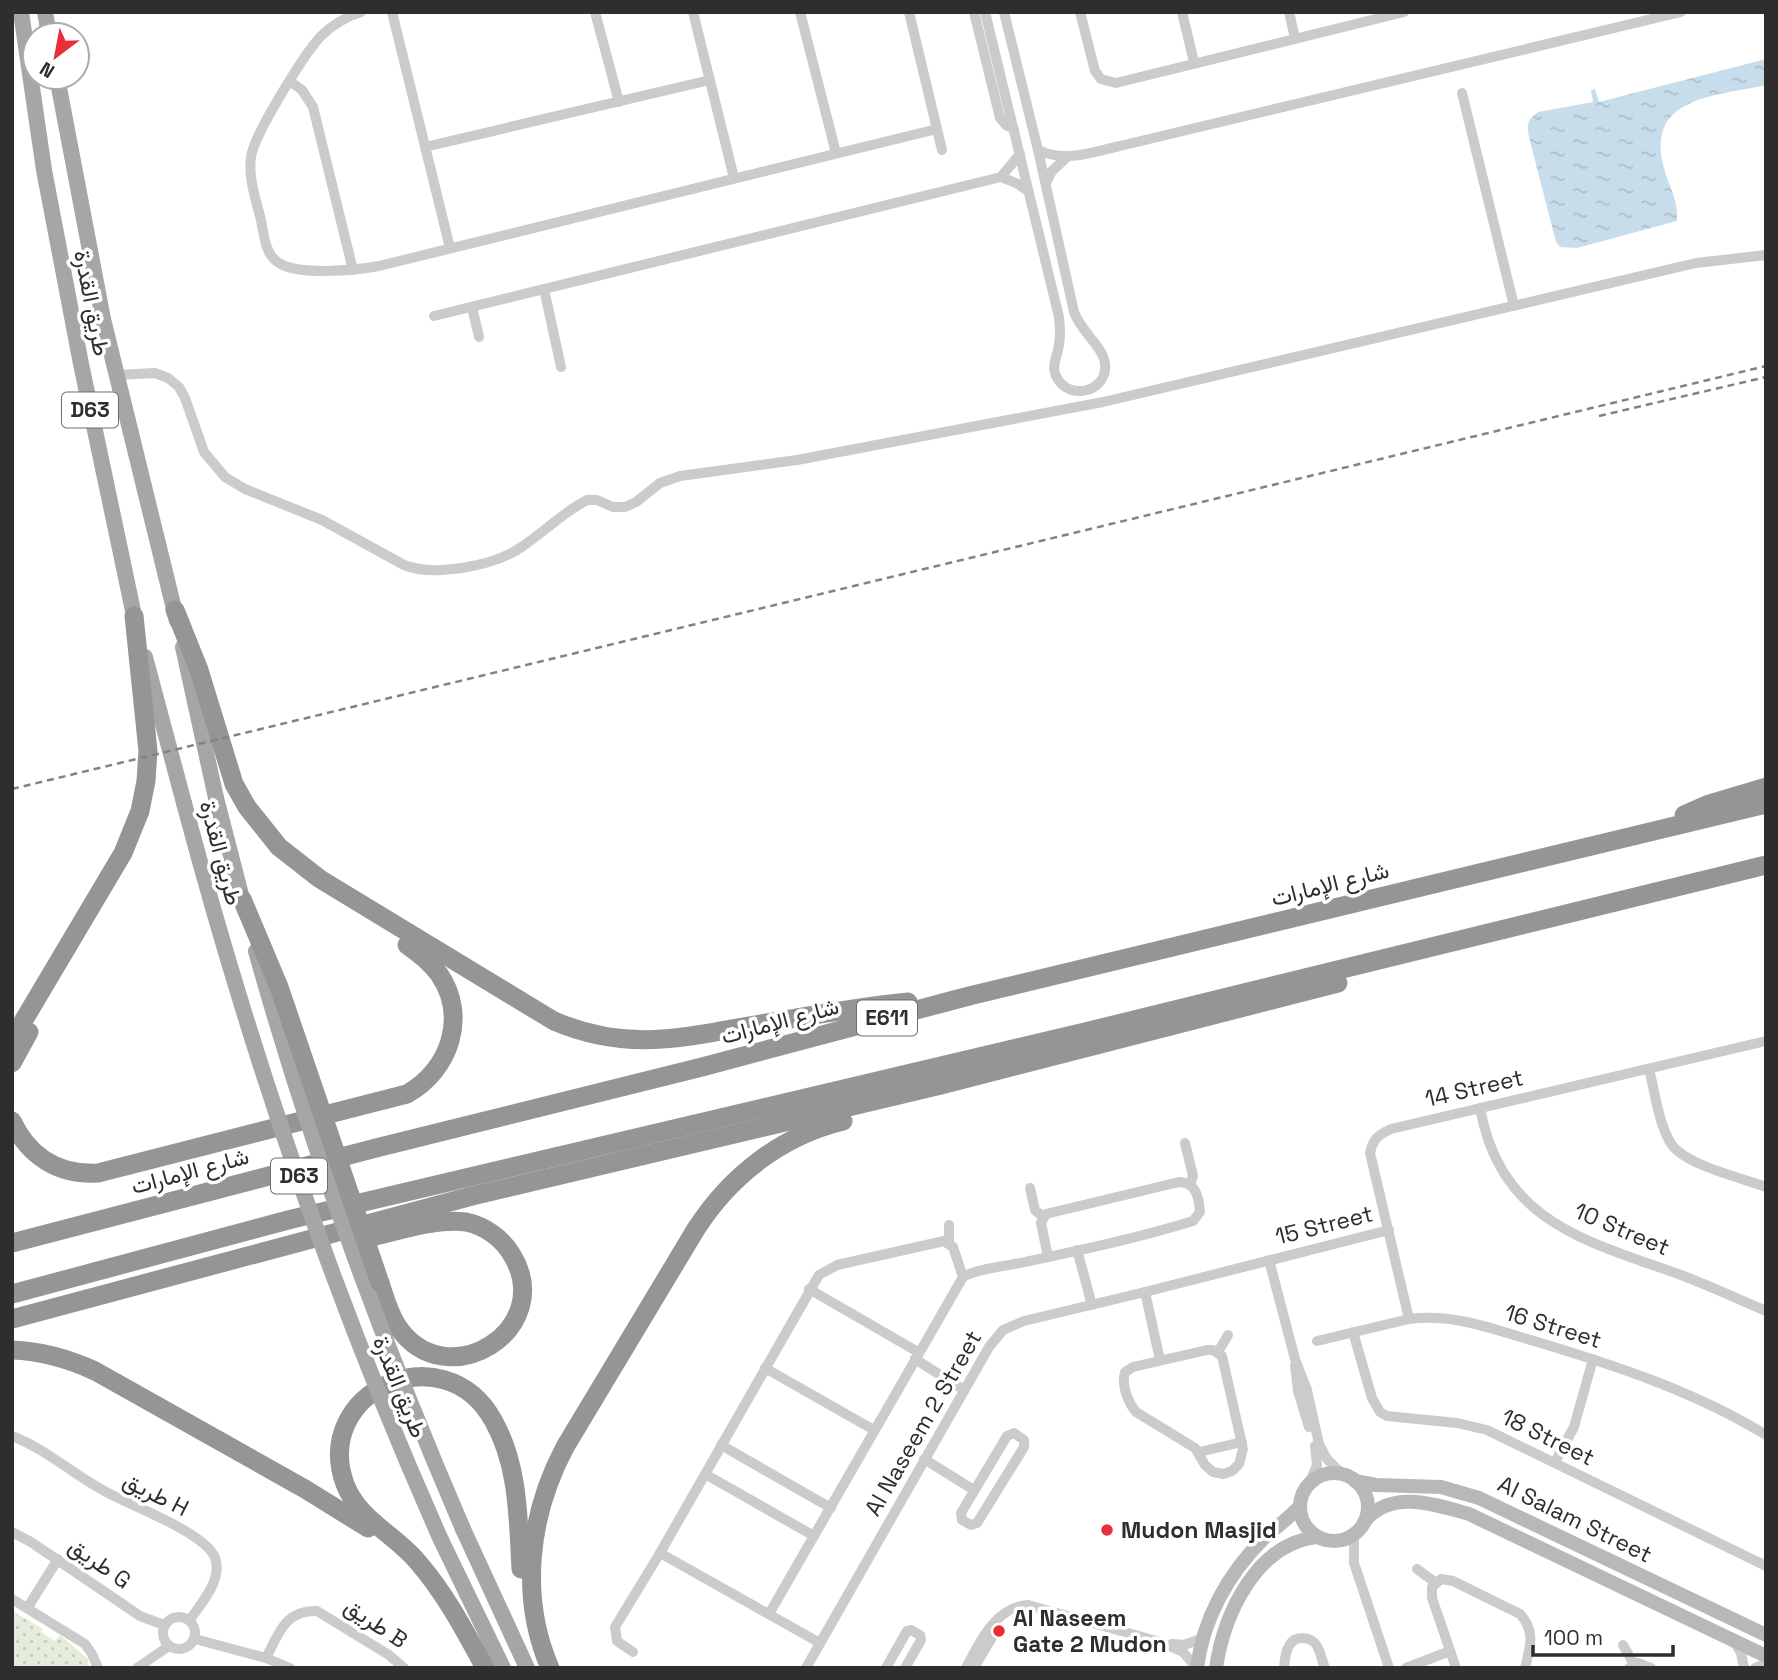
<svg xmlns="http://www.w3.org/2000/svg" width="1778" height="1680" font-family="'Space Grotesk',Vazirmatn,sans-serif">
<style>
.park{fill:url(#park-dots)}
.water{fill:url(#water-ripples)}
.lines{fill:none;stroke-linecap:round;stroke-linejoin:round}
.street{stroke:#cbcbcb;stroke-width:10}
.secondary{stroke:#b8b8b8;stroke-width:14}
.primary{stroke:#a6a6a6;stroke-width:16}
.highway{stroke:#959595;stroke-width:19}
.rail{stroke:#838383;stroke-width:2.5;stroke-dasharray:7 5;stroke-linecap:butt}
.primary-bridge{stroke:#a6a6a6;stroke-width:16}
.highway-bridge{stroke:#959595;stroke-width:19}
.poi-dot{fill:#e72f3a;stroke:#fff;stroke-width:2.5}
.labels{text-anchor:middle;stroke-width:7;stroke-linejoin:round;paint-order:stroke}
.shield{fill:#fff;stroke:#6d6d6d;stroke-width:2}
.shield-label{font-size:21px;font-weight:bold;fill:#2e2e2e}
.street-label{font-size:23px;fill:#2e2e2e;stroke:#fff}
.poi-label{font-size:23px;font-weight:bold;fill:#2e2e2e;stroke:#fff;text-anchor:start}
</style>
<defs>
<pattern id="park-dots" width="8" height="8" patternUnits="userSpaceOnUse" patternTransform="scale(1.75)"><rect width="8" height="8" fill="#e4ecdc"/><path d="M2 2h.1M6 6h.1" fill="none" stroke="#c4cbbd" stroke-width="1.8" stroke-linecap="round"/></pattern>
<pattern id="water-ripples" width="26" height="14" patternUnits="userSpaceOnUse" patternTransform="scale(1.75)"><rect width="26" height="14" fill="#c8ddec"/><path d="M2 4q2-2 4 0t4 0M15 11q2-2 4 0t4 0" fill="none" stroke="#acbecb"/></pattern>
</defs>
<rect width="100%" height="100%" fill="#fff"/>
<path class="park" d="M12,1611L43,1629L41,1632L55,1641L60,1635L88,1659L89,1668H12Z"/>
<path class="water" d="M1766,59V85C1720,96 1647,95 1663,164C1667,183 1679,200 1677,221L1577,248L1560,247L1556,242L1529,137C1527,124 1527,120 1538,112L1593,102L1591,90L1595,89L1599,102Z"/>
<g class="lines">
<g class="street">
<path d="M361,12C345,17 332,25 320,37C304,55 254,134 251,157C248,178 256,200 261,220C264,235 265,255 279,263C298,276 357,270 379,266L937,129"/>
<path d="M392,12L450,248"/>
<path d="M595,12L619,102"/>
<path d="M693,12L734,178"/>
<path d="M800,12L836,153"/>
<path d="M909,12L942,150"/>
<path d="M974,12L1000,118L1006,125L1014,129"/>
<path d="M985,12L1059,317C1060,326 1061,335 1059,344C1058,355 1051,366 1056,376C1068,402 1108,392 1105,364C1103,346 1081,332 1074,312L1038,150L1004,12"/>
<path d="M1080,12L1095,71L1101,79L1116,83L1404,12"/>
<path d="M1182,12L1194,62"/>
<path d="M1289,12L1295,38"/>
<path d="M291,82L302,90L313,107L353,270"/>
<path d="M1462,93L1514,306"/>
<path d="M425,147L710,80"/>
<path d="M1038,150C1065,163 1092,152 1120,146L1681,12"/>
<path d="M1001,177L1020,154"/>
<path d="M1046,183L1052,171L1067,157"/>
<path d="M544,289L561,367"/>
<path d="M472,307L479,337"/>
<path d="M434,316L1001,177L1018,184L1028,191"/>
<path d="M116,375L155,373L168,378L179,387L185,398L204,452L225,477L245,489L322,520L404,565C434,577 493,566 520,548C543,533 562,513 587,500H597L613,507H625L636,502L660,483L680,476L797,460L1103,402L1696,263L1766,255"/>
<path d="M1649,1069C1655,1092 1658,1121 1670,1142C1683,1165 1740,1177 1766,1187"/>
<path d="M1480,1108C1501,1223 1587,1241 1681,1275C1710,1286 1738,1299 1766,1311"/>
<path d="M1185,1143L1193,1176L1190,1184"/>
<path d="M1030,1188L1035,1210L1043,1217"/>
<path d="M949,1225V1243"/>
<path d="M1077,1250L1092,1305"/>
<path d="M1269,1260L1295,1359L1307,1390L1319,1444L1327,1459L1342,1474"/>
<path d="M809,1289L918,1352"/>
<path d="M1145,1292L1160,1360"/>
<path d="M1409,1319L1370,1153C1373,1139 1378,1135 1391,1129L1766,1041"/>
<path d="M1353,1332L1372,1398L1380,1412L1387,1416L1457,1423L1487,1430L1766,1566"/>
<path d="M1317,1341L1409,1319C1453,1313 1492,1329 1534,1341C1614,1365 1694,1391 1766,1435"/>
<path d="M1207,1350H1213L1222,1356L1243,1449L1239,1464L1232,1471L1223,1474L1213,1472L1205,1465L1195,1448L1136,1412C1128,1402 1121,1385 1125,1372L1133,1367Z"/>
<path d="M1218,1352L1228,1335"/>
<path d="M915,1359L964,1390"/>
<path d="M1295,1365L1298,1391L1309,1427"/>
<path d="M765,1368L874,1430"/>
<path d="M1014,1433L1024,1440V1447L977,1523L971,1525L962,1520L961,1513L1007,1436Z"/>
<path d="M12,1436C48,1450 76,1477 110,1494C133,1506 207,1534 215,1558C223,1580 201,1603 190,1620"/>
<path d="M721,1445L831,1508"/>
<path d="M1199,1452L1242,1442"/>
<path d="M924,1459L974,1490"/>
<path d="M1555,1462L1574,1427L1593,1359"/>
<path d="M705,1474L814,1536"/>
<path d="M1310,1482L1317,1465L1315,1446"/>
<path d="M12,1532L31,1542L140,1616L164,1625"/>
<path d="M1354,1535V1563L1389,1668"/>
<path d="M660,1553L820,1643"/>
<path d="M1417,1569L1436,1583"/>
<path d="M12,1599L85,1644L92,1654L98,1668"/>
<path d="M28,1607L58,1559"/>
<path d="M769,1614L963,1277C978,1268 1008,1266 1025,1262C1081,1250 1138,1238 1193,1221L1200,1212C1199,1198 1196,1182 1179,1182L1046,1214L1041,1223L1048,1257"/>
<circle cx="179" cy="1633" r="16"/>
<path d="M195,1639L266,1658L290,1668"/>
<path d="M1734,1641L1741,1653L1744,1668"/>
<path d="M1172,1644L1184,1645L1203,1638"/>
<path d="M1623,1645L1634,1664"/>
<path d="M633,1652L617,1641L615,1627L660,1553L819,1275L837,1265L944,1241L953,1247L963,1277"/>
<path d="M266,1658C279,1633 285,1610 317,1611L389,1655L404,1668"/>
<path d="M137,1668L169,1646"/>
<path d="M806,1668L989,1347L1003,1330L1024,1321L1145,1292L1389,1230"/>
<path d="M886,1668L907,1631L911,1630L920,1635L921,1640L905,1668"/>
<path d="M966,1668C980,1641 996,1607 1028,1605L1160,1642L1183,1652L1197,1668"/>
<path d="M974,1668L994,1634L995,1624"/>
<path d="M1284,1668C1285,1660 1285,1652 1289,1646C1295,1635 1311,1636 1317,1646C1321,1653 1322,1661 1325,1668"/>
<path d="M1406,1668L1450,1651"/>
<path d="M1456,1668L1432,1598V1587L1441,1579L1453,1581L1520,1614C1536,1631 1530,1647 1525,1668"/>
<path d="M1629,1668L1638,1663L1651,1668"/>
<path d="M1755,1668L1766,1663"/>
</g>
<g class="secondary">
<circle cx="1334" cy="1507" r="34"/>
<path d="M1355,1481L1376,1485L1441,1487L1479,1498L1766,1635"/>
<path d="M1364,1522C1390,1489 1434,1504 1469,1514L1766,1656"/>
<path d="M1197,1668C1203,1619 1228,1574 1263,1539C1275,1528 1288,1519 1300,1506"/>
<path d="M1216,1668C1224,1614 1256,1544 1317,1537"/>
</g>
<g class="primary">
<path d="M21,12L44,170L81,364L136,625"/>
<path d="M45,12L49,35"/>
<path d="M57,77L103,319L177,621"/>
<path d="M183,647L216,798"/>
<path d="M145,657L184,803"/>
<path d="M463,1529L527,1668"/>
<path d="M441,1540L503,1668"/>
</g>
<g class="highway">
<path d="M175,610L199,670L234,784L247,807L279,847L320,879L554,1021C629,1053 684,1037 760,1024C809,1016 858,1007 908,1002"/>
<path d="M1684,815L1709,804L1766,787"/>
<path d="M12,1040L123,853L140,811L146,781L148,751L134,616"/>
<path d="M12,1063L29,1032"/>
<path d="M12,1121C29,1157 59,1175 98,1173L407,1094C450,1070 468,1016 439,974C430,962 419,953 407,945"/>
<path d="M371,1237C398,1231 438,1218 466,1222C485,1226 502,1238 512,1255C557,1329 447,1398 398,1327C389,1314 385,1298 380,1283"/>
<path d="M12,1243L376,1148L702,1067L969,996L1766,804"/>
<path d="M12,1294L292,1219L1085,1032L1766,865"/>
<path d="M12,1319L472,1196L941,1085L1338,983"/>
<path d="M12,1350C42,1351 69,1359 95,1371L305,1489L368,1528"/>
<path d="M485,1668C465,1631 445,1593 417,1561C394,1534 358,1519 345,1484C311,1391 444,1332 493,1420C519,1466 518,1518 521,1569"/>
<path d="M550,1668C519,1596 529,1515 565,1447L696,1229C730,1176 781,1136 843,1121"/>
</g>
<g class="rail">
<path d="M1599,416L1766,377"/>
<path d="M12,789L1766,366"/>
</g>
<g class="primary-bridge">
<path d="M216,798L245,910"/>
<path d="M184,803C251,1055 335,1302 441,1540"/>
<path d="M256,951C311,1149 382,1341 463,1529"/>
</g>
<path class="highway-bridge" d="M242,899L279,987L380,1283"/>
</g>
<g class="poi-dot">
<circle cx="1107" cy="1530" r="7"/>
<circle cx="999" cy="1631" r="7"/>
</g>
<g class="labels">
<g class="shield">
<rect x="62" y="392.5" width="56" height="35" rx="5"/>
<rect x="857" y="1000.5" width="60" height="35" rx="5"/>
<rect x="271" y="1158.5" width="56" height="35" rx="5"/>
</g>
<g class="shield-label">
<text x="90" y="417">D63</text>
<text x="887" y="1025">E611</text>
<text x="299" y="1183">D63</text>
</g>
<g class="street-label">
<text transform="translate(92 303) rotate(79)" y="8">طريق القدرة</text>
<text transform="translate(221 853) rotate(75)" y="8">طريق القدرة</text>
<text transform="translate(1330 884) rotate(-14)" y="8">شارع الإمارات</text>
<text transform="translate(780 1021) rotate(-15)" y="8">شارع الإمارات</text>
<text transform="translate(1474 1088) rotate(-13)" y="8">14 Street</text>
<text transform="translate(190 1171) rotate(-15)" y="8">شارع الإمارات</text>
<text transform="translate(1324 1225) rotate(-14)" y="8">15 Street</text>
<text transform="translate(1622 1229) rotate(23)" y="8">10 Street</text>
<text transform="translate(1553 1326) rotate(17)" y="8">16 Street</text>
<text transform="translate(400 1387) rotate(68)" y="8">طريق القدرة</text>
<text transform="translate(923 1423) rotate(-60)" y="8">Al Naseem 2 Street</text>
<text transform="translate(1548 1437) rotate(26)" y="8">18 Street</text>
<text transform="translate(156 1494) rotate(27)" y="8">طريق H</text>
<text transform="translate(1575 1519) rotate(26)" y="8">Al Salam Street</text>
<text transform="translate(100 1563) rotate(35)" y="8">طريق G</text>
<text transform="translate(376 1623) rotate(34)" y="8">طريق B</text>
</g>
<g class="poi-label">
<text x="1121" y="1538">Mudon Masjid</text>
<text x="1013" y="1626">Al Naseem<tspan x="1013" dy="26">Gate 2 Mudon</tspan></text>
</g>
</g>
<rect width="1778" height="1680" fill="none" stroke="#2e2e2e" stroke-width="28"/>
<g transform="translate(56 56) rotate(212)"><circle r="33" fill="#ffffff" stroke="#ababab" stroke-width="2"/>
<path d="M0-5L12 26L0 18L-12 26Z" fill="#e72f3a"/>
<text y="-10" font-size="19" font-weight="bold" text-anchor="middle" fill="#2e2e2e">N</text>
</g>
<path d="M1533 1645v10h140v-10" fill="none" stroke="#2e2e2e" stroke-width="3.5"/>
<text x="1544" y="1645" font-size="21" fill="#2e2e2e" stroke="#ffffff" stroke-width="5" paint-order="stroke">100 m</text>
</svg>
